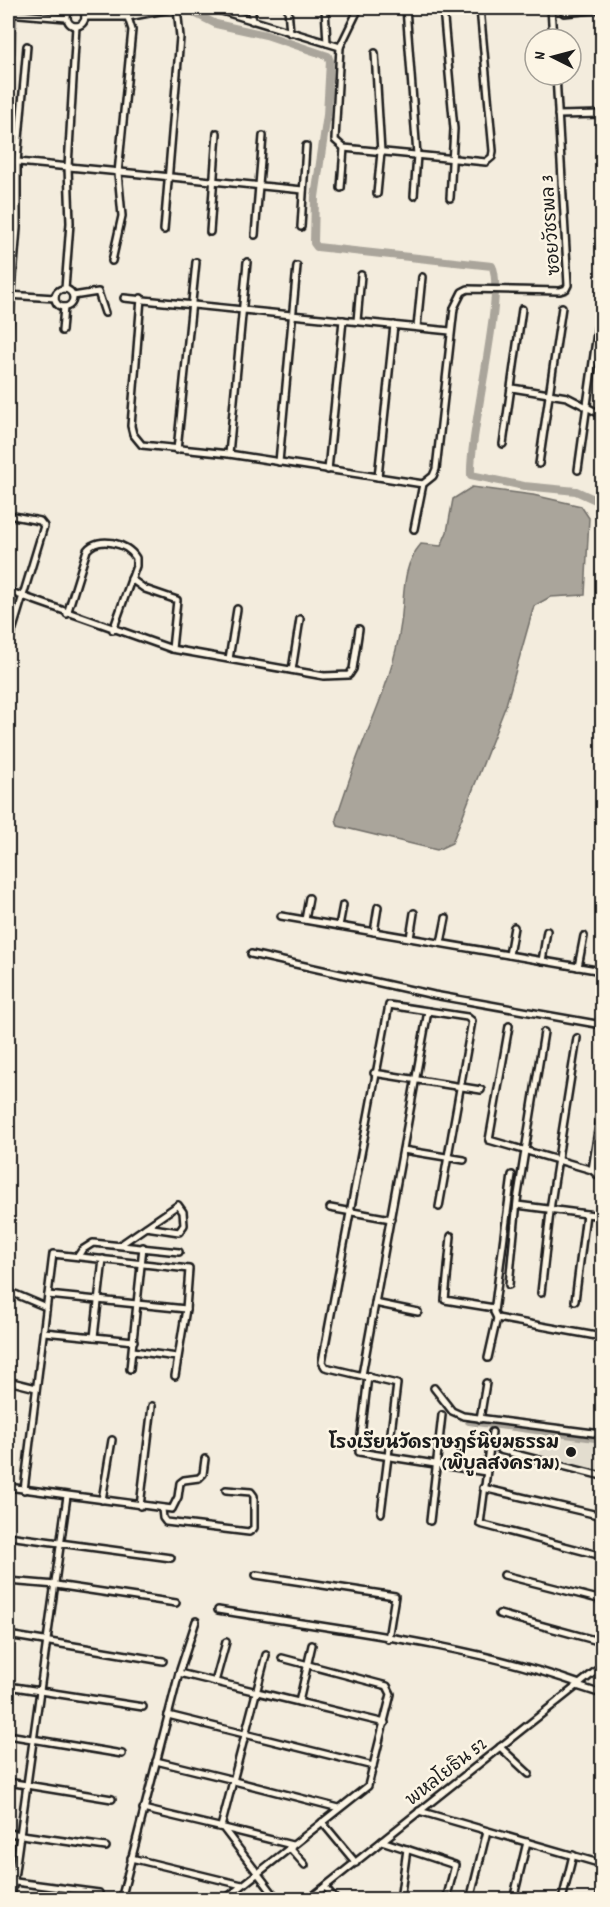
<svg xmlns="http://www.w3.org/2000/svg" width="610" height="1907" font-family="Dekko,'Playpen Sans Thai',sans-serif">
<style>
.built{fill:#e3ddcf}
.water{fill:#aaa59b;stroke:#716e68;stroke-width:1.5}
.lines{fill:none;stroke-linecap:round;stroke-linejoin:round}
.canal{stroke:#aaa59b;stroke-width:8}
.minor-casing{stroke:#1c1c1c;stroke-width:10}
.minor{stroke:#fcf5e5;stroke-width:5}
.poi-dot{fill:#1c1c1c;stroke:#fcf5e5;stroke-width:2}
.labels{text-anchor:middle;stroke-width:5;stroke-linejoin:round;paint-order:stroke}
.street-label{font-size:18px;fill:#1c1c1c;stroke:#fcf5e5}
.poi-label{font-size:18px;font-weight:bold;fill:#1c1c1c;stroke:#fcf5e5;text-anchor:end}
</style>
<rect width="100%" height="100%" fill="#f3ecdd"/>
<filter id="ink" filterUnits="userSpaceOnUse"><feTurbulence type="fractalNoise" baseFrequency=".0167" numOctaves="2"/><feDisplacementMap in="SourceGraphic" scale="12" xChannelSelector="R" yChannelSelector="G"/><feConvolveMatrix kernelMatrix="1 2 1 2 8 2 1 2 1" color-interpolation-filters="sRGB"/></filter>
<g filter="url(#ink)">
<path class="built" d="M545,1433L599,1443L602,1447V1474L539,1457Z"/>
<path class="water" d="M472,487L533,495L581,506L589,518L585,595L550,597L534,606L506,705L452,843L437,850L338,826L336,819C346,789 356,758 369,728C383,694 396,660 401,623C405,595 401,567 421,544L441,546L447,532L453,499Z"/>
<g class="lines">
<g class="canal">
<path d="M193,8L196,14L216,24L266,35L328,56L330,61L327,115L315,197L314,243L317,247L492,266C506,290 469,434 471,475L524,486L576,491L598,501L602,513L599,583L602,585"/>
<path d="M8,64L12,52L14,8"/>
<path d="M469,1421L602,1439"/>
</g>
<defs>
<g id="minor">
<circle cx="76" cy="17" r="9"/>
<path d="M212,8L340,47"/>
<path d="M252,8V21"/>
<path d="M288,8L290,33"/>
<path d="M325,8L327,43"/>
<path d="M359,8L340,47L335,140L344,148L486,162L492,157L493,151L480,8"/>
<path d="M406,8L417,155L414,196"/>
<path d="M443,8L454,129L450,198"/>
<path d="M551,8L553,39"/>
<path d="M8,13L66,18"/>
<path d="M564,13L602,9"/>
<path d="M85,17H128L175,8"/>
<path d="M375,53L381,152L377,194"/>
<path d="M558,115L602,114"/>
<path d="M8,161L303,190"/>
<path d="M341,188L344,148"/>
<path d="M301,227L306,146"/>
<path d="M164,230L180,37L177,8"/>
<path d="M210,232L217,133"/>
<path d="M255,235L263,136"/>
<path d="M112,261L122,216L118,173L132,30L125,8"/>
<circle cx="64" cy="298" r="9"/>
<path d="M65,289L70,223L68,167L76,26"/>
<path d="M8,295L55,298"/>
<path d="M73,296L98,292L105,313"/>
<path d="M124,298L450,331"/>
<path d="M141,298L131,426L133,434L142,445L229,454L423,484"/>
<path d="M357,321L361,275"/>
<path d="M417,327L422,277"/>
<path d="M62,331L64,307"/>
<path d="M8,340L17,228V162L27,46"/>
<path d="M512,388L567,397L602,415"/>
<path d="M503,444L522,309"/>
<path d="M177,450L196,262"/>
<path d="M229,454L247,262"/>
<path d="M279,462L297,266"/>
<path d="M539,464L562,307"/>
<path d="M328,470L343,320"/>
<path d="M578,470L600,311"/>
<path d="M378,477L394,325"/>
<path d="M8,515L40,521L44,526L8,645"/>
<path d="M414,529L423,484L433,476L436,469L454,308L462,292L468,289L560,291L566,289L568,285L556,75"/>
<path d="M131,579L145,589L177,600L172,649"/>
<path d="M8,591L172,649L324,676L349,675L353,669L359,629"/>
<path d="M67,614L87,550C98,536 127,542 136,558V566L113,630"/>
<path d="M229,659L237,609"/>
<path d="M292,670L300,619"/>
<path d="M8,735L9,736"/>
<path d="M281,916L602,971"/>
<path d="M305,920L309,898"/>
<path d="M339,926L343,905"/>
<path d="M374,932L378,907"/>
<path d="M410,938L414,913"/>
<path d="M441,943L446,918"/>
<path d="M251,954L434,995L602,1025"/>
<path d="M509,955L514,927"/>
<path d="M542,961L547,931"/>
<path d="M578,967L584,936"/>
<path d="M509,1026L489,1140L592,1170L602,1104"/>
<path d="M374,1073L481,1090"/>
<path d="M403,1150L464,1160"/>
<path d="M602,1170H592L602,1179"/>
<path d="M512,1175L494,1312L497,1318L602,1337"/>
<path d="M517,1205L602,1216"/>
<path d="M330,1208L391,1219"/>
<path d="M451,1236L445,1300L494,1308"/>
<path d="M120,1245L178,1205L183,1212L184,1225L179,1232L146,1227"/>
<path d="M78,1256L82,1250L93,1243L179,1252"/>
<path d="M509,1285L517,1201L544,1032"/>
<path d="M8,1291L46,1307"/>
<path d="M541,1293L551,1203L577,1038"/>
<path d="M48,1295L186,1309"/>
<path d="M575,1301L586,1214"/>
<path d="M375,1303L418,1312"/>
<path d="M44,1332L134,1341"/>
<path d="M94,1337L103,1259"/>
<path d="M133,1351L177,1357"/>
<path d="M488,1358L497,1318"/>
<path d="M130,1369L143,1247"/>
<path d="M362,1375L428,1011"/>
<path d="M368,1376L359,1452L486,1472"/>
<path d="M8,1381L36,1388"/>
<path d="M434,1388L452,1411L463,1416L601,1434L602,1424"/>
<path d="M480,1419L486,1383"/>
<path d="M492,1432L480,1524L602,1556"/>
<path d="M601,1434L602,1443"/>
<path d="M500,1450L602,1476"/>
<path d="M8,1487L172,1509L178,1497L180,1483L184,1480L199,1478L203,1474L205,1459"/>
<path d="M483,1488L602,1516"/>
<path d="M24,1490L53,1254L189,1269L186,1309L175,1376"/>
<path d="M102,1500L112,1440"/>
<path d="M140,1506L152,1406"/>
<path d="M162,1509L163,1518L166,1522L249,1532L254,1528V1496L251,1492L226,1490"/>
<path d="M381,1513L397,1384L325,1367L322,1362L389,1005L467,1017L472,1021L439,1207"/>
<path d="M430,1521L442,1415"/>
<path d="M8,1536L171,1558"/>
<path d="M256,1575L395,1596L388,1639"/>
<path d="M504,1575L602,1600"/>
<path d="M8,1581L56,1585L176,1603"/>
<path d="M218,1610C339,1630 464,1643 580,1684"/>
<path d="M499,1614L602,1642"/>
<path d="M8,1635L163,1661"/>
<path d="M179,1673L385,1723"/>
<path d="M215,1682L226,1642"/>
<path d="M8,1686L143,1707"/>
<path d="M577,1686L602,1694"/>
<path d="M299,1702L312,1645"/>
<path d="M168,1715L373,1766"/>
<path d="M8,1735L122,1754"/>
<path d="M500,1747L529,1774"/>
<path d="M156,1761L234,1780"/>
<path d="M234,1781L339,1808"/>
<path d="M8,1782L112,1799"/>
<path d="M143,1809L223,1828L278,1900"/>
<path d="M419,1811L602,1864"/>
<path d="M322,1822L356,1863"/>
<path d="M221,1827L266,1655"/>
<path d="M224,1828L292,1845"/>
<path d="M8,1833L106,1847"/>
<path d="M382,1841L455,1865L446,1900"/>
<path d="M289,1847L305,1865"/>
<path d="M131,1858L242,1885"/>
<path d="M8,1881L99,1893"/>
<path d="M325,1887L336,1900"/>
<path d="M472,1892L487,1831"/>
<path d="M11,1900L67,1496"/>
<path d="M121,1900L179,1673L196,1621"/>
<path d="M224,1900L368,1786L391,1694L387,1686L282,1658"/>
<path d="M308,1900L602,1666"/>
<path d="M400,1900L407,1849"/>
<path d="M513,1900L527,1842"/>
<path d="M562,1900L573,1855"/>
<path d="M599,1900L602,1884"/>
</g>
</defs>
<use href="#minor" class="minor-casing"/>
<use href="#minor" class="minor"/>
</g>
</g>
<circle class="poi-dot" cx="571" cy="1452" r="6"/>
<g class="labels">
<g class="street-label">
<text transform="translate(550 225) rotate(-94)" y="6">ซอยวัชรพล 3</text>
<text transform="translate(446 1771) rotate(-38)" y="6">พหลโยธิน 52</text>
</g>
<g class="poi-label">
<text x="559" y="1448">โรงเรียนวัดราษฎร์นิยมธรรม<tspan x="559" dy="21">(พิบูลสงคราม)</tspan></text>
</g>
</g>
<rect width="610" height="1907" fill="none" stroke="#fcf5e5" stroke-width="30"/>
<rect x="15" y="15" width="580" height="1877" fill="none" stroke="#1c1c1c" stroke-width="2" filter="url(#ink)"/>
<g transform="translate(553 57) rotate(276)"><circle r="28" fill="#fcf5e5" stroke="#a29e95" stroke-width="1.5"/>
<path d="M0-4.5L10 22L0 15L-10 22Z" fill="#1c1c1c"/>
<text y="-9" font-size="16" font-weight="bold" text-anchor="middle" fill="#1c1c1c">N</text>
</g>
</svg>
